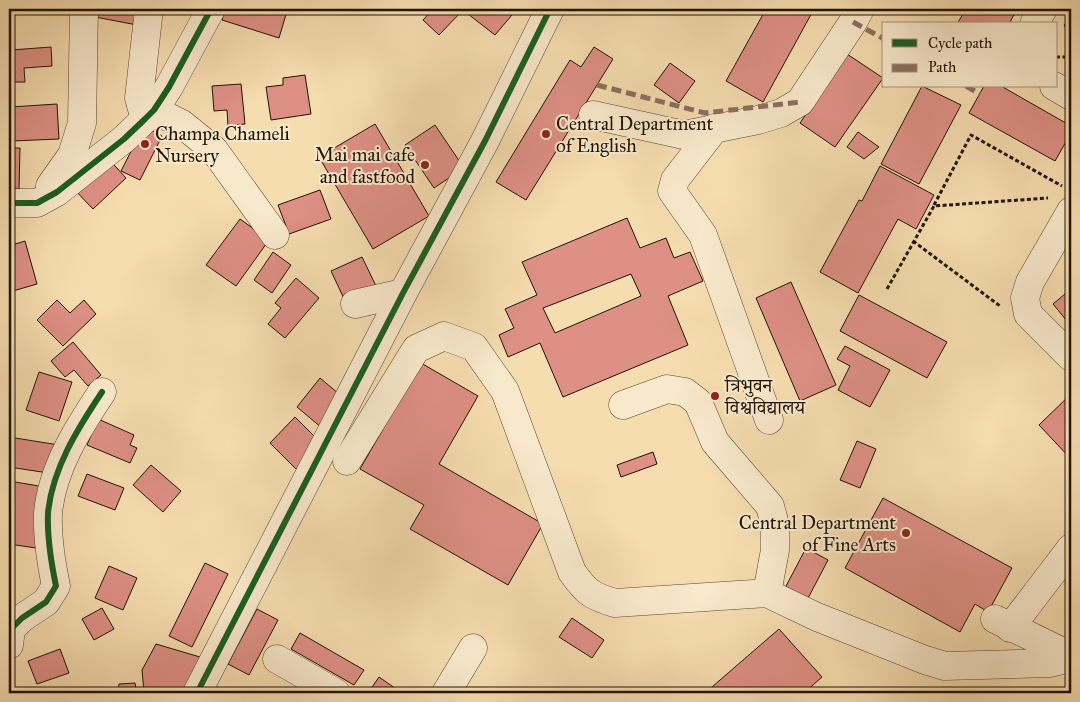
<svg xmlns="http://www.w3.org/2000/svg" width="1080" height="702" font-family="'IM FELL Great Primer','Noto Serif Devanagari',serif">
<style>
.building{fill:#de9085;stroke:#201303;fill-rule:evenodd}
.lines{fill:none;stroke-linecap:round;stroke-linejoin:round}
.minor-casing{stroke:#56462e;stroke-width:29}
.path{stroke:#201303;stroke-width:3;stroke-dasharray:4 2.5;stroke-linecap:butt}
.minor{stroke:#f9e9cc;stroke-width:28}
.quiet{stroke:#8d6e63;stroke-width:5;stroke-dasharray:10 5;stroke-linecap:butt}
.cycleway-casing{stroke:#f9e9cc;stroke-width:9}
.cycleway{stroke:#1b5e20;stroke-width:6}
.poi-dot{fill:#8f2418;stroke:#f9e9cc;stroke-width:2}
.labels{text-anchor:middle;stroke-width:4;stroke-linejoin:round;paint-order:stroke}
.poi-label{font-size:19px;fill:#201303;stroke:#f9e9cc;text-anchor:start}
</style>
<rect width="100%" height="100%" fill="#f6ddb0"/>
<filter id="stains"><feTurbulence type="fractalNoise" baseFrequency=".004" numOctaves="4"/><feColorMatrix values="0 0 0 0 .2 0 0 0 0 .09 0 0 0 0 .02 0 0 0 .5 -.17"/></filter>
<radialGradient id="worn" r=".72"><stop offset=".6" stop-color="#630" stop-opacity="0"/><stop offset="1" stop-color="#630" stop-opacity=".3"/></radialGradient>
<g class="building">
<path d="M24,9H67V14L24,13Z"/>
<path d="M91,9H140L137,25L90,16Z"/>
<path d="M225,9H280L287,11L279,38L222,20Z"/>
<path d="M433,9H457L461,12L439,35L423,20Z"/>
<path d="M471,9H517L495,35L468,14Z"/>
<path d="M766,9H814L763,102L726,81Z"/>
<path d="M966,9H1017L1009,24H957Z"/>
<path d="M51,47L52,66L24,68L25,82H12L11,50Z"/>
<path d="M594,47L613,59L526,200L496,182L570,60L581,67Z"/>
<path d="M847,54L883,78L835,147L800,123Z"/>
<path d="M670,63L695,81L679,103L654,85Z"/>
<path d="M305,75L311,114L271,120L266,87L283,85V78Z"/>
<path d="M241,84L245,124L228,126L227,110L214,111L212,86Z"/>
<path d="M922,86L961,105L919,184L881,164Z"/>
<path d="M984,86H1001L1071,126V133L1055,161L969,113Z"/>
<path d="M57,104L59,139L12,141L10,107Z"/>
<path d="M375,124L429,216L373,249L319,157Z"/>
<path d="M435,125L464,168L434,188L405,145Z"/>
<path d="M144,126L162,136L140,180L121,171Z"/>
<path d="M858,132L879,147L864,159L847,147Z"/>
<path d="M9,148H20L19,189H9Z"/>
<path d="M105,155L126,178L93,209L71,186Z"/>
<path d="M880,166L934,195L916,229L898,219L858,293L820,272L859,200L862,201Z"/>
<path d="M320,190L331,219L289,234L278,205Z"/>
<path d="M627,218L640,248L666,238L674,258L690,252L703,281L668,296L688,345L563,397L540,343L508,357L499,335L514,328L505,309L537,295L522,262ZM631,274L641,296L555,333L543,308Z"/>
<path d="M240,219L269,240L236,286L206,265Z"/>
<path d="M25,241L37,284L13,291L9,278V246Z"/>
<path d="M273,252L291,265L272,293L254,280Z"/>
<path d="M362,257L378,290L347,305L331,271Z"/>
<path d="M296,278L319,298L285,338L268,324L281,308L275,303Z"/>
<path d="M791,282L836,385L800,401L756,298Z"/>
<path d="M1071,289V326L1053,304Z"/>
<path d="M859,295L947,342L927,378L840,331Z"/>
<path d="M57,300L70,313L84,300L96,314L63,346L37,320Z"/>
<path d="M73,342L101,375L88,386L74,370L65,377L51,361Z"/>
<path d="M845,346L890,370L870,407L838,390L850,366L837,359Z"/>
<path d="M421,363L478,396L439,464L543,524L508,585L410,529L424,505L360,469Z"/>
<path d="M39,372L72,382L59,421L26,410Z"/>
<path d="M320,378L345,399L322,428L297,407Z"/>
<path d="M1071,394V459L1039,425Z"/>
<path d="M295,417L321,443L296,469L270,443Z"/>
<path d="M98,419L134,435L130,445L137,448L130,463L87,445Z"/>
<path d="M9,437L59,445L55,474L9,467Z"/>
<path d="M857,441L876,449L860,488L840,480Z"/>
<path d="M653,452L657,464L621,477L617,465Z"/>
<path d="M151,465L181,491L163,512L133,485Z"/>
<path d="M87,474L124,488L115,510L78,496Z"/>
<path d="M9,481L45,487L36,548L9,544Z"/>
<path d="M883,498L1012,568L988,612L975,604L960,632L845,568Z"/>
<path d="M806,548L828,560L806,602L784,590Z"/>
<path d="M205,563L228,574L192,647L169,636Z"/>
<path d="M109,566L137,578L123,610L95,598Z"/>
<path d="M102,608L114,629L94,640L82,619Z"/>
<path d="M257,609L278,620L249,675L228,664Z"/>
<path d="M572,618L604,640L592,658L559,637Z"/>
<path d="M779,629L822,677L804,693H705Z"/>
<path d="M300,633L364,670L354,685L291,649Z"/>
<path d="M156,644L210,660L192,693H144L142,670Z"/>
<path d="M60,649L69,673L37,684L28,661Z"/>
<path d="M379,677L402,693H368Z"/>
<path d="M135,683L137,693H118L119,684Z"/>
</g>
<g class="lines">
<defs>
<g id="minor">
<path d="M1034,24L1043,9"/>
<path d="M1054,86L1071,96"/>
<path d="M154,110L182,124L214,150L275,235"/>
<path d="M593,115L684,135L758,120L781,113L800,102L853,22L860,9"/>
<path d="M145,119L139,98L149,9"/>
<path d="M715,128L675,180L672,191L703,235L769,420"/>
<path d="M50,186L72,155L82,123L84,9"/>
<path d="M9,203H37L57,192L124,139L145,119L154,110L169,87L211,9"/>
<path d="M1071,211L1030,282L1025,298L1028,314L1071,357"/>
<path d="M355,304L403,293"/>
<path d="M623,405L667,389L685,392L698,402L715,442L770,506L775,525V550L767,593"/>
<path d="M347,461L416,349L444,336L474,347L505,391L572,572C586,592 591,596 615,603L767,593L817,617L925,660L945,666L1049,663L1071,658"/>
<path d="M995,619L1071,656"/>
<path d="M1010,628L1071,548"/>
<path d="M9,645L11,629L22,618L46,602L56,586C51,562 47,538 48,513C52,469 78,428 102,392"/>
<path d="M277,659L336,693"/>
<path d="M197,693L403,293L485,141L550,9"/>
<path d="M446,693L473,648"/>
</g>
</defs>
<use href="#minor" class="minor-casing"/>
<g class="path">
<path d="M1065,24L1071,39"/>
<path d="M1071,52L1070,57L1071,62"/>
<path d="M1056,57H1070"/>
<path d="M934,205L971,135L1062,186"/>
<path d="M913,241L1000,306"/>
<path d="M887,289L934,206L1048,198"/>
</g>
<use href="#minor" class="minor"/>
<g class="quiet">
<path d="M853,22L884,39"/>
<path d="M597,85L705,113L800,102"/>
<path d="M966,86L980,94"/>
</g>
<defs>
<g id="cycleway">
<path d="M9,203H37L57,192L124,139L145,119L154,110L169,87L211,9"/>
<path d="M9,645L11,629L22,618L46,602L56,586C51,562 47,538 48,513C52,469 78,428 102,392"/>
<path d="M197,693L403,293L485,141L550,9"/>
</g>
</defs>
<use href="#cycleway" class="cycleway-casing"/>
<use href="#cycleway" class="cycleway"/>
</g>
<g class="poi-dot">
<circle cx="546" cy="134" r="5"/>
<circle cx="145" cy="144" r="5"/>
<circle cx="425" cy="165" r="5"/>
<circle cx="715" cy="396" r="5"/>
<circle cx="906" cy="533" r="5"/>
</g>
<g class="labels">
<g class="poi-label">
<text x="556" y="130">Central Department<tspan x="556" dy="22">of English</tspan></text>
<text x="155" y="140">Champa Chameli<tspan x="155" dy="22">Nursery</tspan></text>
<text x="415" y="161" text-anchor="end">Mai mai cafe<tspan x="415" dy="22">and fastfood</tspan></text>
<text x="725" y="392">त्रिभुवन<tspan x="725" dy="22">विश्वविद्यालय</tspan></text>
<text x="896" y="529" text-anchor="end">Central Department<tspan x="896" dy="22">of Fine Arts</tspan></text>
</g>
</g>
<rect width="1080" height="702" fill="none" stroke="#f6ddb0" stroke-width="30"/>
<rect x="10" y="10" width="1060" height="682" fill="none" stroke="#201303" stroke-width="2.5"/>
<rect x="15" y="15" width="1050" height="672" fill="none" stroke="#201303"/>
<rect x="882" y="22" width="175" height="65" fill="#f9e9cc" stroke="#a2937c"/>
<rect x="892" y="39" width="25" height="8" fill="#1b5e20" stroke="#a2937c"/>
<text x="928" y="48" font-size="15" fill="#201303">Cycle path</text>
<rect x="892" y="64" width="25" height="8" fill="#8d6e63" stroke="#a2937c"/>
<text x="928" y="72" font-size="15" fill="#201303">Path</text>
<rect width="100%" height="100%" filter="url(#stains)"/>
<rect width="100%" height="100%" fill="url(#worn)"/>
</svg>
